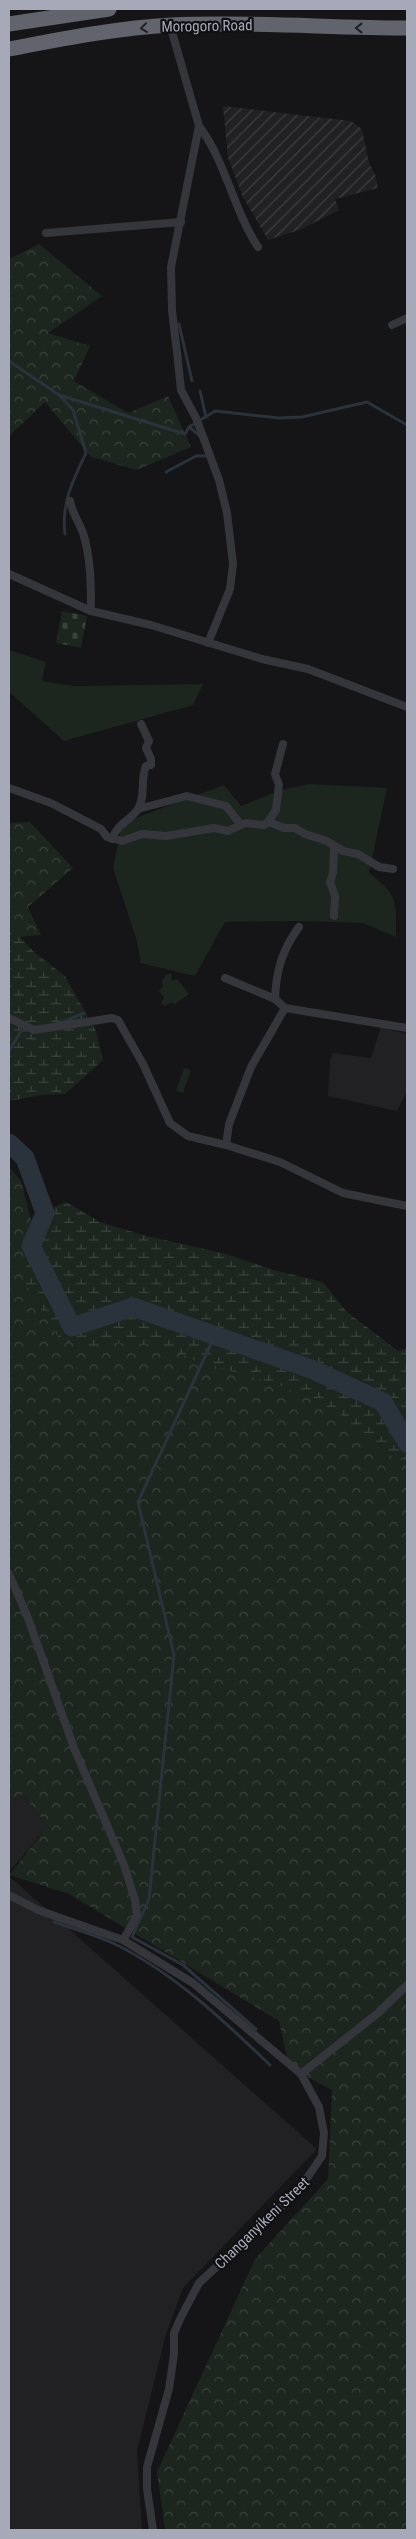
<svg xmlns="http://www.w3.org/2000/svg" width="416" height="2539" font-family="'Roboto Condensed',sans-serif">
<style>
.built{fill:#212023}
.industrial{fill:url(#industrial-furrows)}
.green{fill:#1c251e}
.forest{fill:url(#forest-crowns)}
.wetland{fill:url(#wetland-marsh)}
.cemetery{fill:url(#cemetery-stones)}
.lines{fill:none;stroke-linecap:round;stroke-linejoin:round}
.stream{stroke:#2a323b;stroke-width:3}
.river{stroke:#2a323b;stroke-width:19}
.street{stroke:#35363c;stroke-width:8}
.highway{stroke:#61636d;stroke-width:15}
.oneway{stroke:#202023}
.labels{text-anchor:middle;stroke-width:4.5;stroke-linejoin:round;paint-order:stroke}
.street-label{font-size:15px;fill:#a6a9b7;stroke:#100f11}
</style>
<defs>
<pattern id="industrial-furrows" width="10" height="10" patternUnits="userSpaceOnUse" patternTransform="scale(1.25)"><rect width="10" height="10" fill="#212023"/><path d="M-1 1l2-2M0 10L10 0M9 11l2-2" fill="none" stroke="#3e3e41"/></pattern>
<pattern id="forest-crowns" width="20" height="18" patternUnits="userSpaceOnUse" patternTransform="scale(1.25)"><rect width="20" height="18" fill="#1c251e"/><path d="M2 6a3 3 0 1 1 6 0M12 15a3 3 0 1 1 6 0" fill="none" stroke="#3a423c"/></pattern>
<pattern id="wetland-marsh" width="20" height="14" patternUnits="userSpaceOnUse" patternTransform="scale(1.25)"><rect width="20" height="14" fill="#1c251e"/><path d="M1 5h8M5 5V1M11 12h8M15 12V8" fill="none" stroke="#3a423c"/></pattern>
<pattern id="cemetery-stones" width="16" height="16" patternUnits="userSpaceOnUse" patternTransform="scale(1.25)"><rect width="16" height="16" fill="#1c251e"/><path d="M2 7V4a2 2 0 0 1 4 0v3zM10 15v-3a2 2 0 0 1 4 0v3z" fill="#3a423c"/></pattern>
</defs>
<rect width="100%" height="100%" fill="#151416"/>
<g class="built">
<path d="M381,1027L407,1034V1091L397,1111L328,1096L330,1060L333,1053L371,1058Z"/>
<path d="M22,1794L48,1826L9,1872V1803Z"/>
<path d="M9,1876L317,2149L183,2288L166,2334L137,2451L142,2530H9Z"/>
</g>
<path class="industrial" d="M223,106L351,121L362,129L369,163L375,174L378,188L335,199L339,210L302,229L268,240L243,197L228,158Z"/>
<g class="green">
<path d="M9,650L46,662L42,681L74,686L203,684L193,705L64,741L9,692Z"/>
<path d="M309,784L387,788L369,873C399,895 396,902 396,937L363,923L300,921L225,922L195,976L141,963L136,938L113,868L122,823L224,785L241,806L281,790Z"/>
<path d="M171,973L172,981L177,979L189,994L174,1005L172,1002L165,1006L161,1004L164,997L159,991L163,986L162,980L165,977V975Z"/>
<path d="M184,1068L191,1070L183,1093L176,1091Z"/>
</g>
<g class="forest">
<path d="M39,244L102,296L48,333L90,346L74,381L128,413L168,396L191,447L137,470L91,457L45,402L9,436V259Z"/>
<path d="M30,822L73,868L28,907L41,935L9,938V823Z"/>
<path d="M9,1167L21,1181L41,1258L407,1359V2530H165L157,2472L255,2259L328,2179L332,2090L289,2067L279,2021L69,1894L9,1875L48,1826L22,1794L9,1803Z"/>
</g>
<g class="wetland">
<path d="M9,925L34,952L65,976L96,1031L103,1060L65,1094L42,1095L9,1101Z"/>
<path d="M66,1202L100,1222L143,1235L226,1254L274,1270L323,1282L346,1311L398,1351L407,1348V1467L386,1452L363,1439L338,1412L282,1386L197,1361L159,1346L116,1343L91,1347L60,1340L25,1283L22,1263L40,1216L54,1207Z"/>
</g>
<path class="cemetery" d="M62,611L87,616L81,648L56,643Z"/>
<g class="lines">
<g class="stream">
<path d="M179,324L192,381"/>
<path d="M9,361L59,395L185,434L189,427L215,411L279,418L302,417L367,402L407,425"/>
<path d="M200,391L206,417"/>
<path d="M60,396L73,410L86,453C73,480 61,504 65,534"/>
<path d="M189,427L200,436"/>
<path d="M166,472L196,456H208"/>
<path d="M61,1023L84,1013"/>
<path d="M9,1051L21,1031L29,1030"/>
<path d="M214,1337L138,1502L174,1655L149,1899L132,1937L183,1965L256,2029"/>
<path d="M54,1922C74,1929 96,1935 115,1944C175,1974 223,2020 270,2065"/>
</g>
<path class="river" d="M9,1143L25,1158L45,1213L31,1246L72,1327L133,1307L311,1369L383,1402L407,1443"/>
<g class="street">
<path d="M170,25L199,126L171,267L172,311L177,352L181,390L196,418L219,480L227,513L233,564L230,589L208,643"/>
<path d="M199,126C226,162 233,209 258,247"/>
<path d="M46,233L181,222"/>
<path d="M392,325L407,318"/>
<path d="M70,501C72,513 79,522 83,533C91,558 91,585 91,611"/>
<path d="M9,574L91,611L151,625L262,659L308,669L407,707"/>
<path d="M9,788L51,803L101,829L107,837L122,841L142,834L166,836L214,828L228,831L245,823L264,825L269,822L284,828H295L305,834L327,841L343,851L358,854L379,867L393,869"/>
<path d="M138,809L187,796L226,806L241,825"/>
<path d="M268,822L276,810L279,785L275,774L283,744"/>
<path d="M112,839C118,823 130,821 138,809C146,796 140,779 146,766L151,765V759L146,748L149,741L141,724"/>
<path d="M334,846L333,873L330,882L335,896L334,916"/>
<path d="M225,978L275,999L285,1008L407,1028"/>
<path d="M275,999C276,971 282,950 299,927"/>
<path d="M285,1008L251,1067L229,1124L226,1145L280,1162L343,1193L407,1206"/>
<path d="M9,1018L34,1030L112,1018L118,1020L143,1064L170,1123L188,1136L226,1145"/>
<path d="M9,1574L28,1618L74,1748L124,1865L135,1900L137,1916L123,1940"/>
<path d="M9,1895L38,1910L123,1940L193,1983L301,2074L319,2107L324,2133L322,2156L298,2191L199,2283L181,2317L174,2333V2354L169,2389L147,2467V2489L153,2530"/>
<path d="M301,2074L378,2013L407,1985"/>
</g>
<g class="highway">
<path d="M9,24L109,9"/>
<path d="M9,49C62,39 117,28 171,25C250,21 329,28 407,28"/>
</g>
</g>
<defs><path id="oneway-chevron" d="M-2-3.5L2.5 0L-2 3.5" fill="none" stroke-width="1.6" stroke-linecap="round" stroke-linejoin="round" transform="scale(1.25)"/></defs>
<g class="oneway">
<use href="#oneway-chevron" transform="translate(144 28) rotate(173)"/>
<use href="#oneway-chevron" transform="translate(359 28) rotate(-180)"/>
</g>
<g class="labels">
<g class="street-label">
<text transform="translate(207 26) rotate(-1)" y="5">Morogoro Road</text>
<text transform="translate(262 2223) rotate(-44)" y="5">Changanyikeni Street</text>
</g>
</g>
<rect width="416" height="2539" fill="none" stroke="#a6a9b7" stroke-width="20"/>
</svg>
